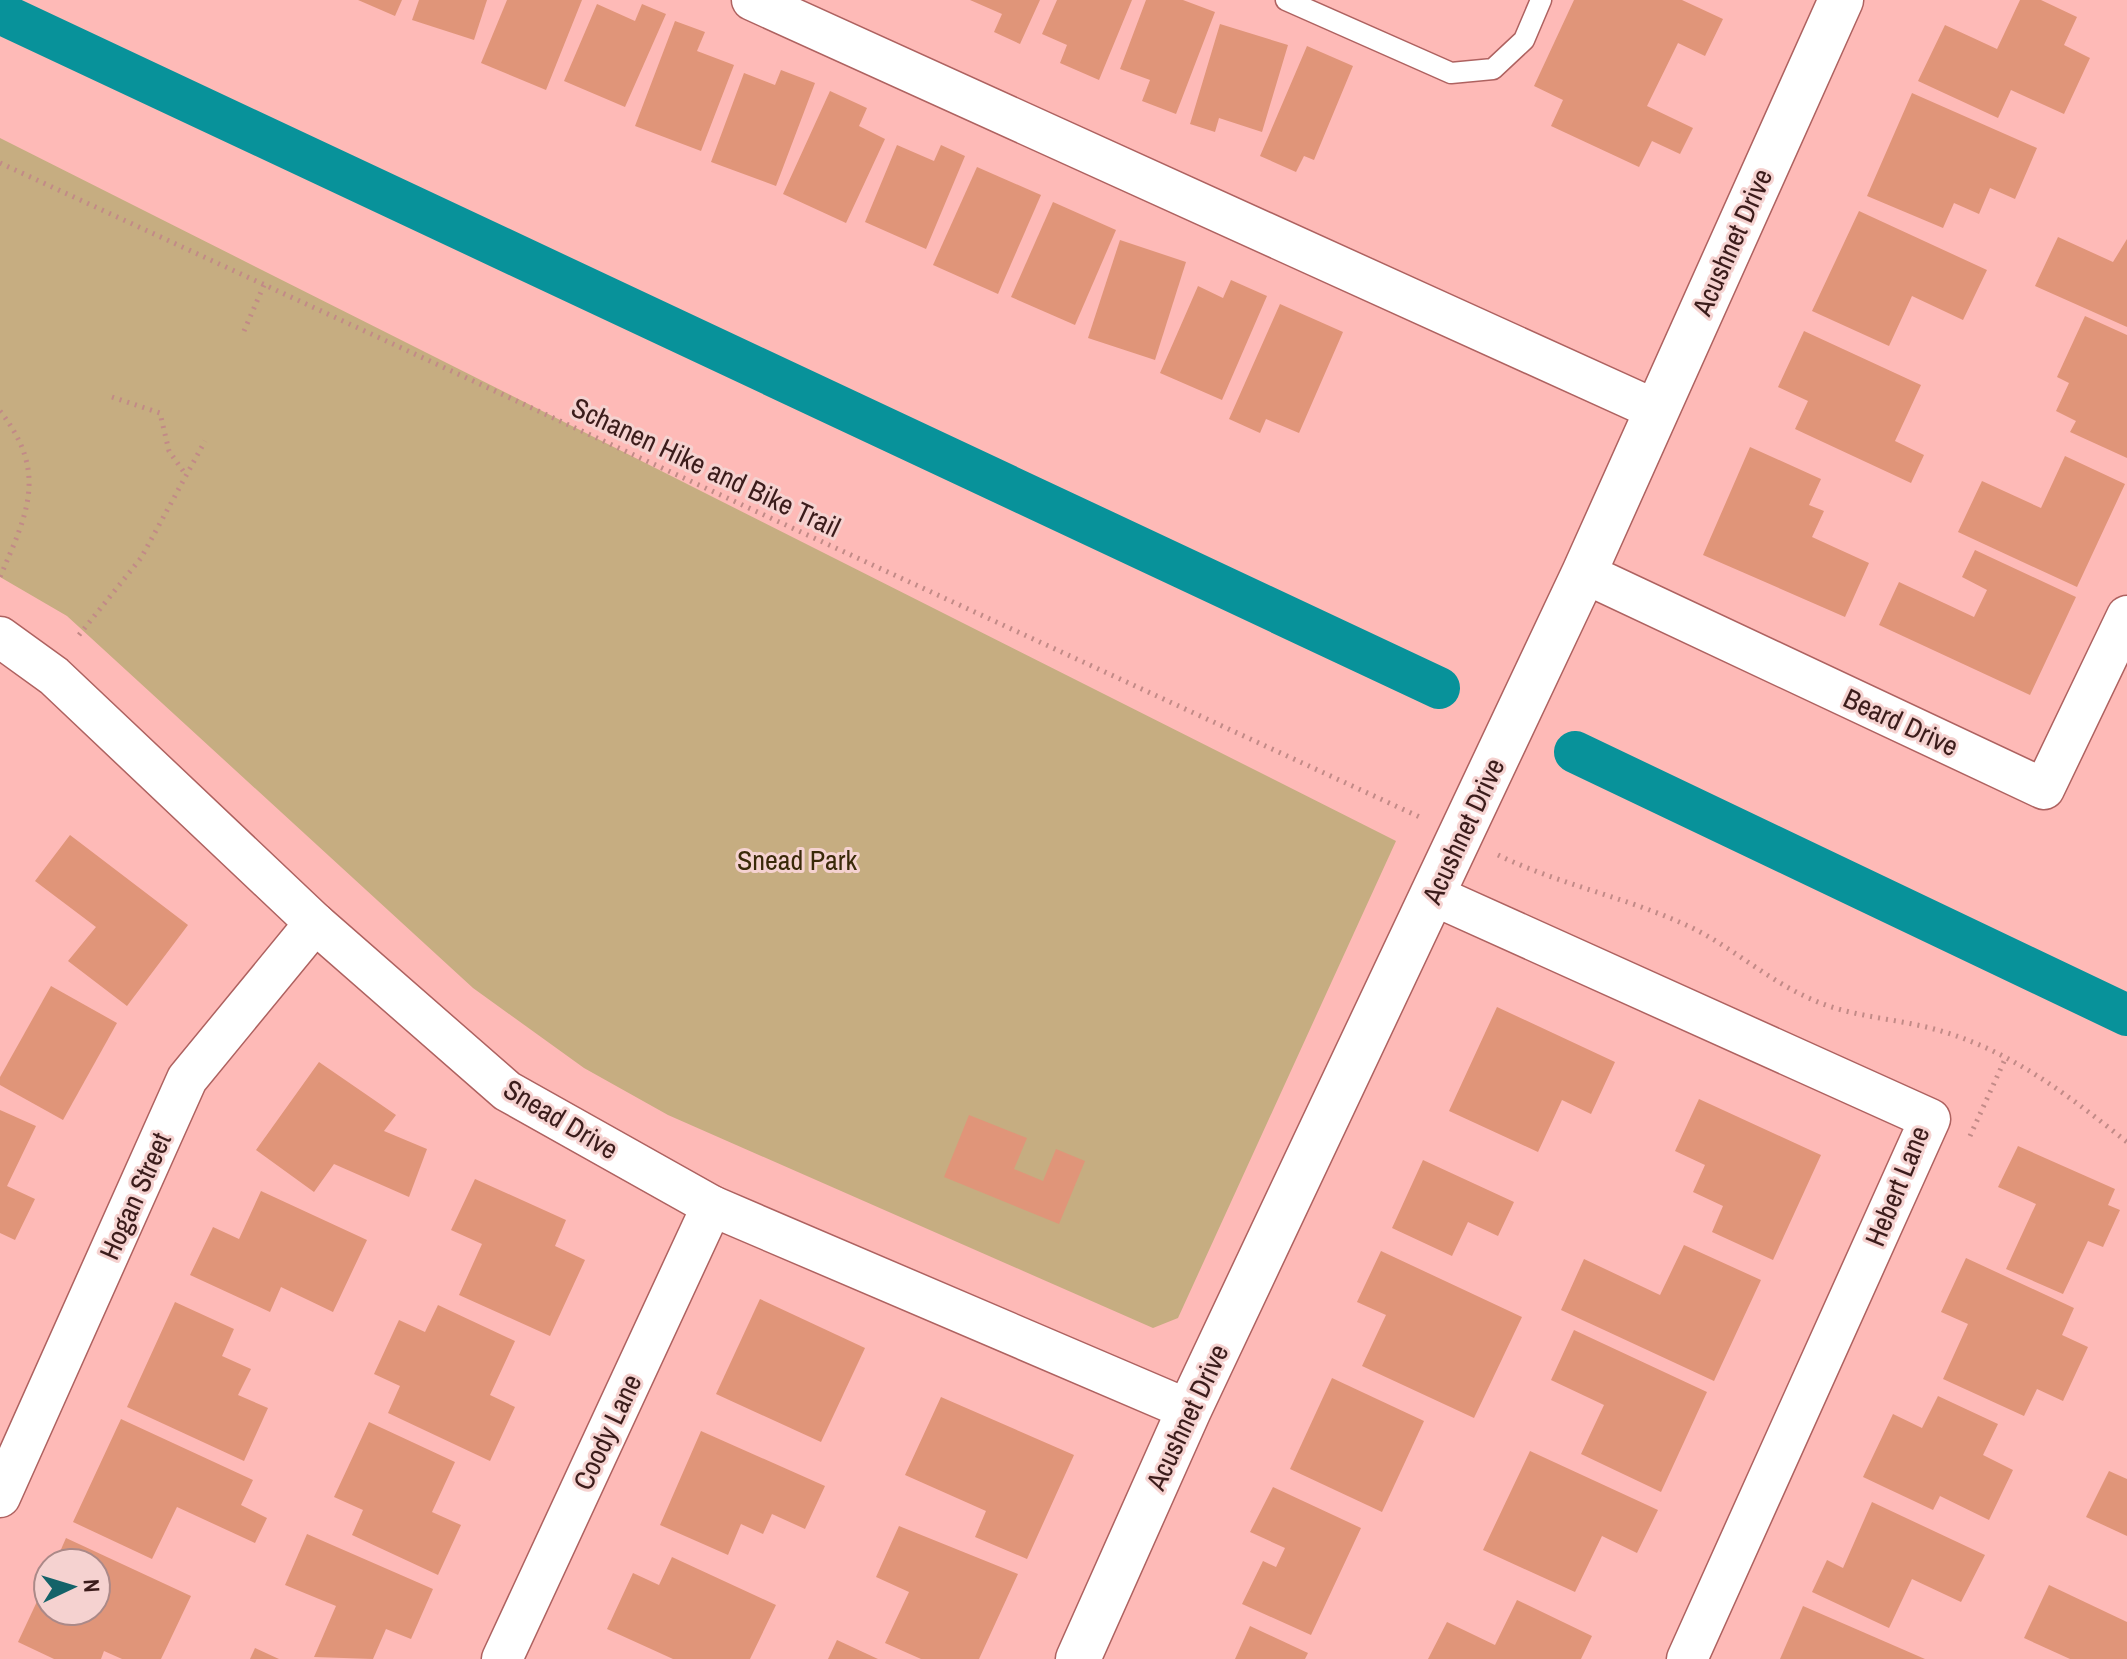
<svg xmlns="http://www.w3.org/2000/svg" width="2127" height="1659" font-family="'Archivo Narrow',sans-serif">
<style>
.green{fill:#c6ad81}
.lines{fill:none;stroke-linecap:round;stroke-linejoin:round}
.canal{stroke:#08929a;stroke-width:42}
.building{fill:#e09579}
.service-casing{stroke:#ae6260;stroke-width:23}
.minor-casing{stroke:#ae6260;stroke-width:43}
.tertiary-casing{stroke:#ae6260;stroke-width:47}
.path{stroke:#c28a87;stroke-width:5;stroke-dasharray:2 6;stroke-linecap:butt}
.service{stroke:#fff;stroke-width:20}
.minor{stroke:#fff;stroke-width:40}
.tertiary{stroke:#fff;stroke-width:44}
.labels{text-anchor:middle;stroke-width:6;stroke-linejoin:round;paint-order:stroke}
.street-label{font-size:28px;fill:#3b1c1b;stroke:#f5d2d0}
.park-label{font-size:28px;fill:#392908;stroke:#f5d2d0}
</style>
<rect width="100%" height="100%" fill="#febab7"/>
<path class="green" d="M0,138L1396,841L1178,1318L1153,1328L668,1115L584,1068L473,988L67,616L0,577Z"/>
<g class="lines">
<g class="canal">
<path d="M0,13L1439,688"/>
<path d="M1575,752L2127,1015"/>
</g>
</g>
<g class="building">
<path d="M358,0H402L395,16Z"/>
<path d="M419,0H487L474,40L412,20Z"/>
<path d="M507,0H582L546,90L481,63Z"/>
<path d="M970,0H1040L1020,44L994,32L1002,14Z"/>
<path d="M1057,0H1132L1099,80L1060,63L1067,45L1042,34Z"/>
<path d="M1146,0H1183L1215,12L1176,114L1142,101L1150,80L1120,69Z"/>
<path d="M1574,0H1682L1723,19L1705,56L1678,43L1647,106L1693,128L1680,154L1652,141L1639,167L1551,126L1563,100L1534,86Z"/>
<path d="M2020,0H2041L2077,17L2064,45L2090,58L2064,114L2011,90L1998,118L1918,81L1945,25L1997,49Z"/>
<path d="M597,4L635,21L642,4L666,14L625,107L564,81Z"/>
<path d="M675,21L705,32L697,51L734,65L701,151L635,126Z"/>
<path d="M1220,24L1288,45L1262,132L1219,118L1215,132L1190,124Z"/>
<path d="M1307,46L1353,66L1314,160L1304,156L1296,172L1260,156Z"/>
<path d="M781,70L815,83L776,186L711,162L744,73L775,85Z"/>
<path d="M830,91L867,108L859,126L885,139L846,223L783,194Z"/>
<path d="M1912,93L2037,148L2015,199L1990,188L1979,214L1954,203L1943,228L1867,196Z"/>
<path d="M897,145L934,161L941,145L965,156L926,249L865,222Z"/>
<path d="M977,167L1041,195L998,294L933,265Z"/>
<path d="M1053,202L1116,230L1075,325L1011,297Z"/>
<path d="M1859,211L1987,270L1963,320L1912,296L1889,346L1812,311Z"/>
<path d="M2058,237L2113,262L2127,239V327L2035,286Z"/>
<path d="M1120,240L1186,262L1155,360L1088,338Z"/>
<path d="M1231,280L1267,296L1222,400L1160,373L1198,286L1223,298Z"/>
<path d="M1280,304L1343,332L1299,433L1266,419L1260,433L1229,419Z"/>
<path d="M2085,316L2127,335V458L2070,432L2076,421L2056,411L2069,383L2057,377Z"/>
<path d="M1804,331L1921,385L1895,441L1924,455L1911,483L1795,429L1808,401L1778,387Z"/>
<path d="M1750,447L1821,479L1809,505L1824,511L1812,537L1869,563L1845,617L1703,555Z"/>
<path d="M2065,456L2125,484L2077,587L1958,532L1982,481L2041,508Z"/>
<path d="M1975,550L2076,597L2030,695L1879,625L1899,582L1974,617L1987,590L1962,577Z"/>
<path d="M70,835L188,925L127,1006L68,961L96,927L35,881Z"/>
<path d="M51,986L117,1023L63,1120L0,1085V1077Z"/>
<path d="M1497,1007L1615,1062L1591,1114L1562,1100L1538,1152L1449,1111Z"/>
<path d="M319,1062L396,1115L384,1131L427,1149L409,1197L334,1164L314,1192L256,1150Z"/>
<path d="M1699,1099L1821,1155L1773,1260L1712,1232L1723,1206L1693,1192L1705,1165L1675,1151Z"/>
<path d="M0,1110L36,1126L7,1186L35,1199L15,1240L0,1233Z"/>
<path d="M969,1115L1027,1138L1014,1169L1043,1181L1056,1149L1085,1161L1059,1224L944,1177Z"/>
<path d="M2018,1146L2115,1189L2108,1205L2120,1210L2103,1247L2088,1241L2063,1294L2006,1269L2036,1204L1998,1187Z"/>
<path d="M1423,1160L1514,1202L1498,1236L1468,1222L1452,1256L1392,1228Z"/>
<path d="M475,1179L566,1220L555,1246L585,1260L550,1336L459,1295L482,1244L451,1230Z"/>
<path d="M261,1191L367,1240L333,1312L281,1287L270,1312L190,1275L213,1227L239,1239Z"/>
<path d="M1684,1245L1761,1280L1714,1381L1561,1310L1584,1259L1660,1295Z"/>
<path d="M1381,1251L1522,1317L1474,1418L1362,1366L1386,1315L1357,1302Z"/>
<path d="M1966,1258L2074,1308L2062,1335L2088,1347L2063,1401L2037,1389L2024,1416L1943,1379L1968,1324L1941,1312Z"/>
<path d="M760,1299L865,1348L821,1442L716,1394Z"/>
<path d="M175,1302L234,1329L222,1356L251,1369L238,1395L268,1408L244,1461L127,1407Z"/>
<path d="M438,1305L515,1341L490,1395L515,1407L490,1461L388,1413L400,1386L374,1374L399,1320L425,1332Z"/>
<path d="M1574,1330L1707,1392L1661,1492L1581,1454L1604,1405L1551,1380Z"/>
<path d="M1332,1378L1424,1421L1382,1512L1290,1469Z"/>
<path d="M1938,1396L1998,1424L1983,1455L2013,1470L1989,1520L1940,1496L1933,1510L1863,1477L1893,1414L1922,1428Z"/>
<path d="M941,1397L1074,1455L1027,1559L975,1537L986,1511L905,1475Z"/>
<path d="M121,1419L253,1480L241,1505L267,1518L255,1543L177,1507L152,1559L73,1522Z"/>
<path d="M369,1422L455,1462L432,1512L461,1525L438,1575L352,1535L363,1510L334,1497Z"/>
<path d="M701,1431L825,1486L805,1529L772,1514L763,1534L741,1524L728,1555L660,1525Z"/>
<path d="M1530,1451L1658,1510L1637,1553L1602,1536L1575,1592L1483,1550Z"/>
<path d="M2109,1471L2127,1479V1536L2086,1517Z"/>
<path d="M1273,1487L1361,1528L1311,1635L1242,1604L1263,1561L1276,1567L1285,1548L1250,1532Z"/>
<path d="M1872,1502L1985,1555L1961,1602L1912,1579L1889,1628L1812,1592L1827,1560L1843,1568Z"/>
<path d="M899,1526L1018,1574L979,1659H921L885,1643L909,1592L876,1577Z"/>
<path d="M307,1534L433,1589L411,1639L386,1629L373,1659L314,1657L336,1606L285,1585Z"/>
<path d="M66,1538L191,1596L161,1659H122L104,1651L101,1659H54L18,1642L48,1578V1611H96V1563H55Z"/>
<path d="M672,1557L776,1605L750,1659H673L607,1629L633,1573L659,1585Z"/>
<path d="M2049,1585L2127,1622V1659H2070L2024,1638Z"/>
<path d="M1517,1600L1592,1636L1581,1659H1428L1447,1622L1495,1645Z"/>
<path d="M1803,1606L1925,1659H1780Z"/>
<path d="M1250,1626L1308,1653L1305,1659H1235Z"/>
<path d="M837,1640L878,1659H828Z"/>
<path d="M255,1648L279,1659H250Z"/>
</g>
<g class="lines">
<defs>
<path id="service" d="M1286,0L1451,73L1493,69L1524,40L1541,0"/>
<g id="minor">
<path d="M752,0L1656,410"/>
<path d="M1584,573L2044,789L2127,616"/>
<path d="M0,637L54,676L315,923L507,1091L712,1206L1189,1410"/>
<path d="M1433,895L1930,1119L1687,1659"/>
<path d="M0,1497L187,1079L315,923"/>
<path d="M502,1659L712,1206"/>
</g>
<path id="tertiary" d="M1078,1659L1189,1410L1584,573L1841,0"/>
</defs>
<use href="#service" class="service-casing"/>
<use href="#minor" class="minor-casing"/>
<use href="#tertiary" class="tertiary-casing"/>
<g class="path">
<path d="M0,163L1424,819"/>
<path d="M244,331L264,285"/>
<path d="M112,397L160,413L169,451L186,475"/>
<path d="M0,411C49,473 27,514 0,577"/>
<path d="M79,635L141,558L205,441"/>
<path d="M1498,855C1558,884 1625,897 1686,925C1730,945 1767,980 1811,999C1852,1018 1898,1018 1941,1031C2013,1052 2069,1096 2127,1142"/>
<path d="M1970,1136L2006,1057"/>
</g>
<use href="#service" class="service"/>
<use href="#minor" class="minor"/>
<use href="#tertiary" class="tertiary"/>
</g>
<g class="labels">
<g class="street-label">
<text transform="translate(1732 242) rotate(-66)" y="10">Acushnet Drive</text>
<text transform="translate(706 467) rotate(25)" y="10">Schanen Hike and Bike Trail</text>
<text transform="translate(1901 722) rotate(25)" y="10">Beard Drive</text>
<text transform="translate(1463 831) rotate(-65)" y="10">Acushnet Drive</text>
<text transform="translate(561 1119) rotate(31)" y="10">Snead Drive</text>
<text transform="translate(1897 1186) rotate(-68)" y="10">Hebert Lane</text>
<text transform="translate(135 1196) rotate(-66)" y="10">Hogan Street</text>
<text transform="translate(1187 1417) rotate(-65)" y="10">Acushnet Drive</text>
<text transform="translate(607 1432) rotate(-65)" y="10">Coody Lane</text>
</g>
<g class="park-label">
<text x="797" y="870">Snead Park</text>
</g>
</g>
<g transform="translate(72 1587) rotate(86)"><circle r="38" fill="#f5d2d0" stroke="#ab8988" stroke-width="2"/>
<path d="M0-6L14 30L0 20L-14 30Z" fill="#146369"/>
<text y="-12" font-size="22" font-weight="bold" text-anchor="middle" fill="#3b1c1b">N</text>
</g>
</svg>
